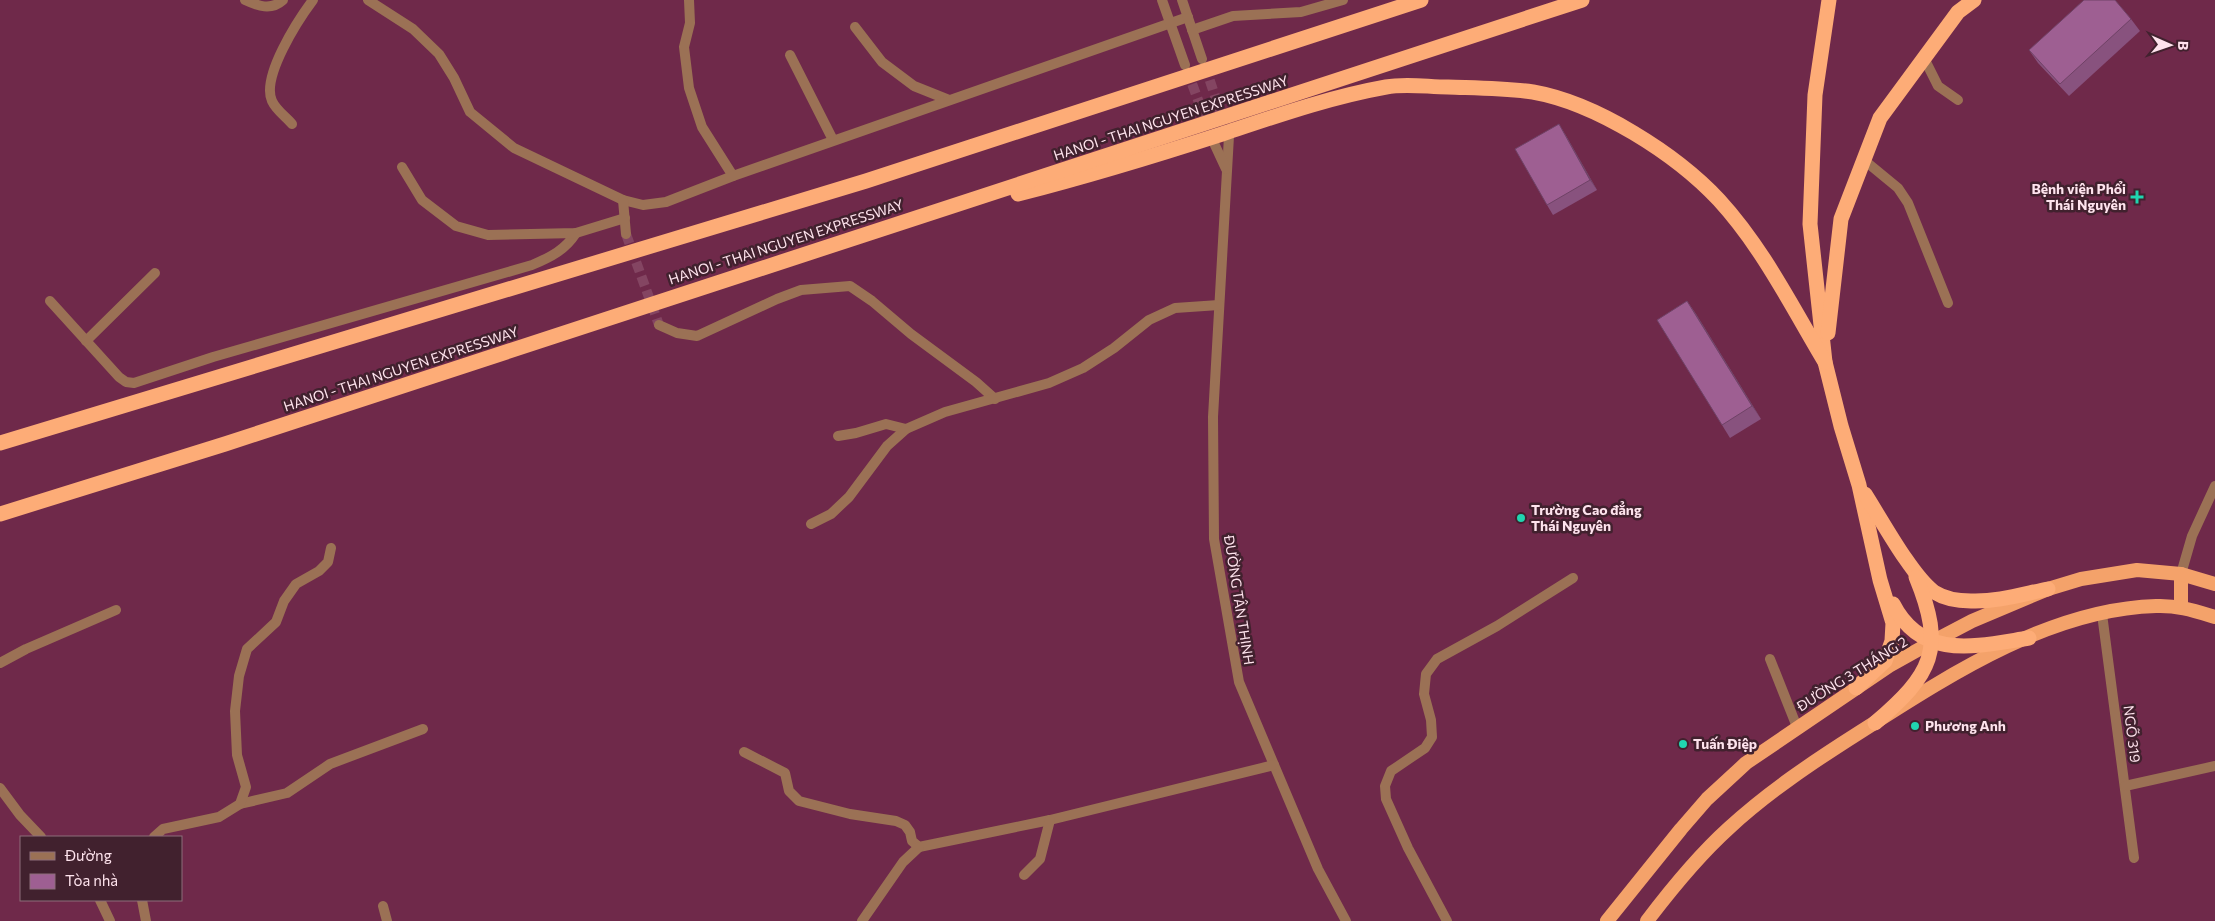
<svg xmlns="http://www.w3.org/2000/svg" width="2215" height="921" font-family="Commissioner,sans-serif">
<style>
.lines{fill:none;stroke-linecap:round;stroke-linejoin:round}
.minor-tunnel{stroke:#844562;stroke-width:10;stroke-dasharray:10 5;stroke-linecap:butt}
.service{stroke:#9b7155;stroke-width:10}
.minor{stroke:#9b7155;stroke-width:10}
.trunk{stroke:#f4a26a;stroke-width:14}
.motorway{stroke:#fdac77;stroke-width:15}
.wall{fill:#88527e}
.shaded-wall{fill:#6f4266}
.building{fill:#9e5f92;stroke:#6f4266}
.poi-dot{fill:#20d5b0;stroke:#41212e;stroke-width:2}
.labels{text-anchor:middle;stroke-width:5;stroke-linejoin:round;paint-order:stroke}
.street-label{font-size:14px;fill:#fee3ed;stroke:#41212e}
.poi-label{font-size:14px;font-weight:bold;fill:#fee3ed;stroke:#41212e;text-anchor:start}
</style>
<rect width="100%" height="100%" fill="#6f294a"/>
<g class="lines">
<g class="minor-tunnel">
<path d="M1205,66L1224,123"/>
<path d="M1187,70L1208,127"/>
<path d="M626,234L659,325"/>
</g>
<g class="service">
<path d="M245,0C258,6 271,11 283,0"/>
<path d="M689,0L690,23L684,47L689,88L702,127L733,176"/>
<path d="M855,27L882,62L914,86L949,100"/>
<path d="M1192,30L1233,16L1301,12L1343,0"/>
<path d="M790,55L833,140"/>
<path d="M1924,58L1938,86L1958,100"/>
<path d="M292,124C286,117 276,110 272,101C261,77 298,20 313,0"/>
<path d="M50,301L119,377L126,382L134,383L213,357L532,265C551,257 565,250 576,233"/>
<path d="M86,341L155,273"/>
<path d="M838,436L856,433L886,424L906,429"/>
<path d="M2102,614L2134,858"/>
<path d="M1770,659L1797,727"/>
<path d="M0,663L26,649L116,610"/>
<path d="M2125,786L2215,766"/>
<path d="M240,804L287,793L330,764L423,729"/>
<path d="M1447,921L1408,848L1386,799L1385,786L1391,771L1425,748L1432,737L1431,720L1424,694L1426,674L1437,659L1497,626L1573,578"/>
</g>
<g class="minor">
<path d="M368,0L413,29L439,54L454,78L470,112L514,148L623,200L643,205L666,202L733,176L1188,17"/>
<path d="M1162,0L1185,65"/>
<path d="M1182,0L1202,59"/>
<path d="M1229,136L1213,417L1214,539L1239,682L1318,869L1346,921"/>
<path d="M1213,141L1226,169"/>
<path d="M1864,160L1898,188L1908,203L1948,303"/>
<path d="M402,167L422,200L456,226L488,235L576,233L625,218"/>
<path d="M623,200L626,234"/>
<path d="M659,325L677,333L697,336L777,299L801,290L850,286L872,301L911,334L976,382L995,399"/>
<path d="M811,524L831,514L849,497L887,446L906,429L945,412L1049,383L1083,368L1114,348L1149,320L1175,308L1219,305"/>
<path d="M2181,574L2192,536L2215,486"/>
<path d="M744,752L785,773L789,791L799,801L850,814L896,821L905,825L910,832L912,841L919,847L1050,820L1274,765"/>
<path d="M0,788L20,815L41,837"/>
<path d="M154,837L163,829L219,817L240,804L246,787L237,755L235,711L239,676L247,649L276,622L284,601L296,584L319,571L328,562L331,548"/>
<path d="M1024,875L1040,859L1050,820"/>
<path d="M100,900L110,921"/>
<path d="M142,900L146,921"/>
<path d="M383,906L387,921"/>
<path d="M862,921L903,862L919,847"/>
</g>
<g class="trunk">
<path d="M2181,607V574"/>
<path d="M1607,921L1681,829L1707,799L1746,763L1889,666L1932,642L1972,621L2048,589L2081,579L2137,570L2181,574L2215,584"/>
<path d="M1647,921C1672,888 1698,856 1729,828C1768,792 1813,762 1857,734C1945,678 2048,609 2156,606C2177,605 2195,611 2215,617"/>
</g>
<g class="motorway">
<path d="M1829,0L1815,95L1810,224L1825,362L1841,426L1859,485L1880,580L1893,623L1892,641L1885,661L1856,688"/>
<path d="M1018,194C1088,176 1154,156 1222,134C1276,116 1330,97 1386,87C1406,83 1428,87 1448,87C1476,88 1505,88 1533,92C1596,103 1676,154 1719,200C1763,248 1792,307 1825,362"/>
<path d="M1828,333L1841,219L1880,118L1958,12L1974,0"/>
<path d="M0,443L866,181L1421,0"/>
<path d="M1865,494C1881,519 1912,576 1934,592C1945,599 1959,601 1971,601C1997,602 2023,594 2048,589"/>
<path d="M0,514L225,444L1582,0"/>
<path d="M1893,604C1922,661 1976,646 2029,638"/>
<path d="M1875,723C1932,674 1946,650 1916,577"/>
</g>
</g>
<g class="wall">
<path d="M2131,19L2140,31L2069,96L2038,63L2029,50Z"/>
<path d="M1565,134L1597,190L1553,215L1547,205Z"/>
<path d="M1687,301L1696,314L1761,419L1730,438L1722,425Z"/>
</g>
<g class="shaded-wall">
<path d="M1559,124L1565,134L1597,190L1590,180Z"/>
<path d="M1687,301L1696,314L1761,419L1752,406Z"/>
</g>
<g class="building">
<path d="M2084,0H2115L2131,19L2060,84L2029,50Z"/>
<path d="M1559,124L1590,180L1547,205L1515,149Z"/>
<path d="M1687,301L1752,406L1722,425L1657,320Z"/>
</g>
<g class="poi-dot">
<path d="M2134.5 189.5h5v5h5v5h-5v5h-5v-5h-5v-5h5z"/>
<circle cx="1521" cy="518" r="5"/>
<circle cx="1915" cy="726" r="5"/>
<circle cx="1683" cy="744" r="5"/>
</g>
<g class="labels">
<g class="street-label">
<text transform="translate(1171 118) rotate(-18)" y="5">HANOI - THAI NGUYEN EXPRESSWAY</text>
<text transform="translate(786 242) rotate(-18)" y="5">HANOI - THAI NGUYEN EXPRESSWAY</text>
<text transform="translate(401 369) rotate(-18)" y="5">HANOI - THAI NGUYEN EXPRESSWAY</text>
<text transform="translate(1239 600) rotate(81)" y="5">ĐƯỜNG TÂN THỊNH</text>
<text transform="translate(1852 674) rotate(-32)" y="5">ĐƯỜNG 3 THÁNG 2</text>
<text transform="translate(2132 734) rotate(83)" y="5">NGÕ 319</text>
</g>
<g class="poi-label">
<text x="2126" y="194" text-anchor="end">Bệnh viện Phổi<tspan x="2126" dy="16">Thái Nguyên</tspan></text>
<text x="1531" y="515">Trường Cao đẳng<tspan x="1531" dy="16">Thái Nguyên</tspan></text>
<text x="1925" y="731">Phương Anh</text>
<text x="1693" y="749">Tuấn Điệp</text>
</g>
</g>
<rect x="20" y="836" width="162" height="65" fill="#41212e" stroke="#8d6f7a"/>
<rect x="30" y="852" width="25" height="8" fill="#9b7155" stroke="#8d6f7a"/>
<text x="65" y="861" font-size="15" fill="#fee3ed">Đường</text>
<rect x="30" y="874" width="25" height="15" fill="#9e5f92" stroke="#8d6f7a"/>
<text x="65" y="886" font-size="15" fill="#fee3ed">Tòa nhà</text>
<g transform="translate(2170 45) rotate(92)" stroke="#41212e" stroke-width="4" paint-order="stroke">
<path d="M0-4L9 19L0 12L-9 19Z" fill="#fee3ed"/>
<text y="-8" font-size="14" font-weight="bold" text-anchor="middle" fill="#fee3ed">B</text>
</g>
</svg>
